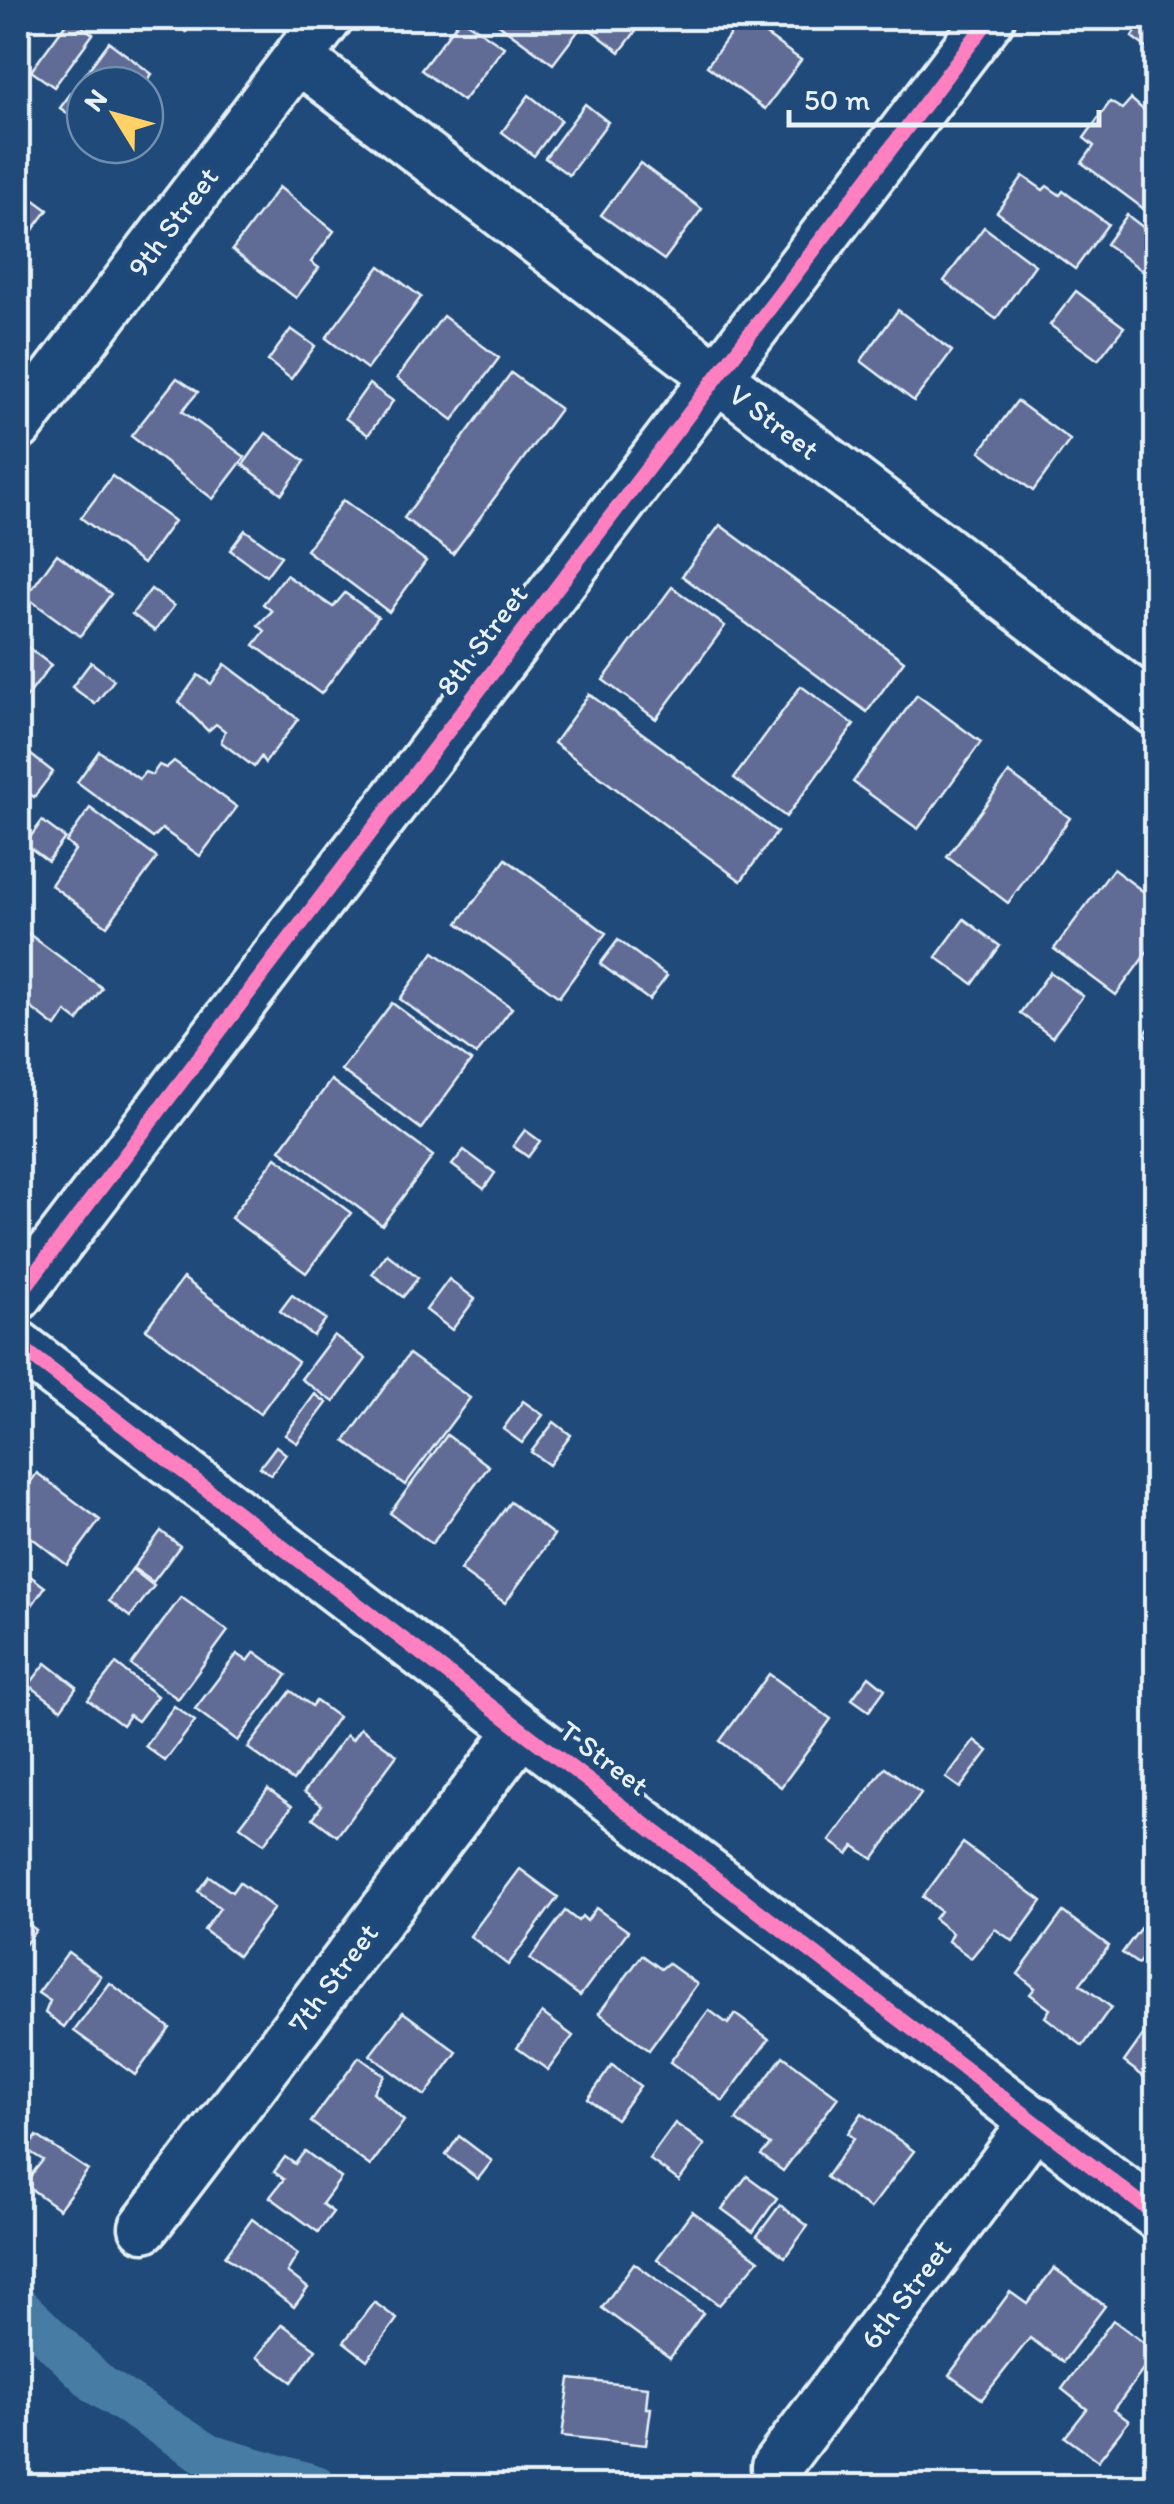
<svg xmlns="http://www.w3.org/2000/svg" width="1174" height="2504" font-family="Itim,sans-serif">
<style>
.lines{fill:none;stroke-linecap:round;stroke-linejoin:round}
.canal{stroke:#477ba4;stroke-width:42}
.building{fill:#616c95;stroke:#e8f1f8;stroke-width:2.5}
.street-casing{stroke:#e8f1f8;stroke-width:55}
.street{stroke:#1f4a7a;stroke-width:48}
.cycleway-casing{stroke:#1f4a7a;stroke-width:21}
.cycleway{stroke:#ff80c0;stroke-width:15}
.labels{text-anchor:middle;stroke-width:9;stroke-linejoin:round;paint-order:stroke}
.street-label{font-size:30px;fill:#e8f1f8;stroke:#1f4a7a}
</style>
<rect width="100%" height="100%" fill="#1f4a7a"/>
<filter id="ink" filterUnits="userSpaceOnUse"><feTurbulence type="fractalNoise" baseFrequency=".01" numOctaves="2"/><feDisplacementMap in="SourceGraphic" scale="20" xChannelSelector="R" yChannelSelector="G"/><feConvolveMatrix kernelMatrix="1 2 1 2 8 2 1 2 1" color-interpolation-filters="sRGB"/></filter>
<g filter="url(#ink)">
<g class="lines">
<path class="canal" d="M18,2307L99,2385L208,2455L316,2486"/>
</g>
<g class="building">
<path d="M70,18L93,34L54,87L31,71Z"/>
<path d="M167,18H197L186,32Z"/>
<path d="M461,18L504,47L463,101L421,70Z"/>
<path d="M490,18H588L553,64Z"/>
<path d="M594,18H646L620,52L587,27Z"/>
<path d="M742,18L801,60L765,109L707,66Z"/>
<path d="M1147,18H1156V55L1132,37Z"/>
<path d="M109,42L152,74L144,85H85V126L60,108Z"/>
<path d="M529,95L561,120L534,156L502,132Z"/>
<path d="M1131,99L1156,121V218L1082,163L1094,146L1084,138L1110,102L1122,109Z"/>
<path d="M585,104L608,122L569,175L545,158Z"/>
<path d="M640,163L702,209L664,260L601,215Z"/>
<path d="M1023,176L1043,190L1047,186L1060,195L1063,191L1108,224L1075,269L997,212Z"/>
<path d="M279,187L334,231L311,262L319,268L296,298L232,250Z"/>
<path d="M18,188L48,210L18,250Z"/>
<path d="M1127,215L1156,237V252L1143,271L1106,244Z"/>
<path d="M984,227L1035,265L996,319L944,281Z"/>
<path d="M380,266L421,297L367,369L326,338Z"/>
<path d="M1076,291L1124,327L1098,360L1050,325Z"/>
<path d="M898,310L952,351L914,401L861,361Z"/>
<path d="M443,316L499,358L453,420L397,378Z"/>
<path d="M291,329L315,346L291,379L268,361Z"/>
<path d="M511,373L560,409L453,554L404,518Z"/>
<path d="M177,378L198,392L182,411L245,457L213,499L131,436Z"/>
<path d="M369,384L393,401L368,435L345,418Z"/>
<path d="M1017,401L1070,440L1033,491L980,451Z"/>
<path d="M266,433L305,461L282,494L243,465Z"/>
<path d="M112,476L174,521L143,564L81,518Z"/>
<path d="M343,500L426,561L389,612L306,550Z"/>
<path d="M720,525L904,661L867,712L682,576Z"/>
<path d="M245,530L281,556L266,576L230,550Z"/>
<path d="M57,554L111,594L80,636L26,597Z"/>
<path d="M286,575L333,607L345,593L378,617L321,694L254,645L265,631L258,625L272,611L263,604Z"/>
<path d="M672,587L725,626L656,719L603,680Z"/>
<path d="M151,589L174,606L155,631L132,614Z"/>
<path d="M18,640L51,665L18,709Z"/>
<path d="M91,662L114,680L95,704L72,687Z"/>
<path d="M225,664L298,719L265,763L261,757L254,767L221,742L225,731L216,724L208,731L179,702L198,675L211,684Z"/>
<path d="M801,686L854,725L786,817L734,778Z"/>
<path d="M589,694L777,832L741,881L554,743Z"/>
<path d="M917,695L981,742L918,829L853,782Z"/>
<path d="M26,751L53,772L34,797L18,786V763Z"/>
<path d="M99,751L139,779L145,772L152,775L159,765L166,768L174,761L237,807L200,856L162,829L153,838L77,782Z"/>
<path d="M1009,773L1070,818L1008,903L947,857Z"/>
<path d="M90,808L157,858L107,926L51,885L75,850L66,842Z"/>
<path d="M42,821L65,838L48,861L25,844Z"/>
<path d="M506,859L606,933L559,997L458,923Z"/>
<path d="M1113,869L1156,901V940L1116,995L1054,949Z"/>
<path d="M964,919L1000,946L973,984L936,957Z"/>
<path d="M18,926L102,988L78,1021L66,1012L56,1027L18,998Z"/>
<path d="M618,940L667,976L649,1000L600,964Z"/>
<path d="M434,952L512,1008L476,1055L400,999Z"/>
<path d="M1050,972L1083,996L1052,1037L1020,1013Z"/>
<path d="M392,1003L471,1061L421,1129L341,1070Z"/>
<path d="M1156,1019V1043L1145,1034Z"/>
<path d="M331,1080L433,1156L382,1225L280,1150Z"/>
<path d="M525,1130L540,1141L528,1157L513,1146Z"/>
<path d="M464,1150L495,1173L484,1189L452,1165Z"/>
<path d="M276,1157L351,1213L306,1273L231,1218Z"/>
<path d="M387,1254L418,1278L403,1297L372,1274Z"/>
<path d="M183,1278L298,1362L260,1414L146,1329Z"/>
<path d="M449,1279L475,1299L452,1330L426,1310Z"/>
<path d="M292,1295L326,1319L313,1336L280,1311Z"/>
<path d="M334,1335L366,1359L334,1402L301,1379Z"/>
<path d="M409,1354L470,1398L405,1485L345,1441Z"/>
<path d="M315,1394L327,1403L297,1443L285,1435Z"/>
<path d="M523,1401L543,1415L522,1443L503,1429Z"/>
<path d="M554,1422L571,1435L549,1465L531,1452Z"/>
<path d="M447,1435L489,1466L432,1544L390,1513Z"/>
<path d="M276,1446L286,1454L271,1475L260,1467Z"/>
<path d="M37,1473L100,1520L67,1565L18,1527L20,1512L18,1499Z"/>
<path d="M510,1502L554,1535L505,1603L460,1570Z"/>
<path d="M161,1531L180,1546L153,1582L133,1568Z"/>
<path d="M18,1567L45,1587L18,1625Z"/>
<path d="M132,1569L154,1586L130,1617L109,1601Z"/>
<path d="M181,1597L228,1631L178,1699L131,1665Z"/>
<path d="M255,1652L287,1675L238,1741L195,1709L237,1654L248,1661Z"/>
<path d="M46,1663L77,1687L61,1709L29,1685Z"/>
<path d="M116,1664L157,1696L138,1721L129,1715L122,1725L88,1700Z"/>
<path d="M769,1674L831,1719L781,1787L720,1741Z"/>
<path d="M869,1676L885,1689L869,1711L852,1699Z"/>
<path d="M291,1691L312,1706L316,1701L338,1717L293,1781L248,1748Z"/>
<path d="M174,1706L195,1721L165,1761L145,1746Z"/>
<path d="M360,1728L397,1755L337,1836L313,1818L322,1805L304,1792L346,1735L352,1740Z"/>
<path d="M974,1740L988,1751L960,1788L946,1778Z"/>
<path d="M885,1767L921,1793L873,1859L854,1846L848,1854L830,1841Z"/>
<path d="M268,1789L292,1806L264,1844L240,1826Z"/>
<path d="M963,1843L1042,1901L1013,1941L995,1929L971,1958L948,1941L952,1933L934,1919L940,1911L923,1897Z"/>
<path d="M520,1869L558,1897L508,1965L470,1936Z"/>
<path d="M209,1876L232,1892L239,1882L274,1908L238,1956L204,1930L220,1908L198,1891Z"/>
<path d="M596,1908L628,1931L580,1996L530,1959L565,1911L578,1921L582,1916L587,1921Z"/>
<path d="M1063,1912L1109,1946L1080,1984L1111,2007L1083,2046L1045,2017L1050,2009L1030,1994L1035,1988L1018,1974Z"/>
<path d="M18,1916L36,1930L18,1954Z"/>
<path d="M1141,1927L1156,1940L1138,1964L1122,1953Z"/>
<path d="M68,1952L101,1976L64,2027L45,2013L50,2001L38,1993Z"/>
<path d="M642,1955L661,1969L668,1963L697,1984L649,2050L599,2013Z"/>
<path d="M110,1983L170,2028L135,2075L74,2031Z"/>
<path d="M709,2010L728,2024L735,2014L769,2039L723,2101L670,2062Z"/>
<path d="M403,2012L457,2052L425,2096L370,2055Z"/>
<path d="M542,2013L573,2036L548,2070L517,2048Z"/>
<path d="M1156,2017V2086L1124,2062Z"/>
<path d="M783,2056L838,2097L783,2171L761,2155L770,2145L736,2120Z"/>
<path d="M359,2057L384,2075L373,2092L404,2121L370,2166L311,2122Z"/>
<path d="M612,2065L640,2086L616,2119L588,2099Z"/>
<path d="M862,2113L914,2151L870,2209L826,2177L854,2138L848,2133Z"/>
<path d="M675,2123L705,2145L679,2181L649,2159Z"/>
<path d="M37,2136L88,2170L59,2209L24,2184L43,2160L27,2150Z"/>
<path d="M459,2136L492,2161L478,2179L446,2155Z"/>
<path d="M305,2151L341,2178L322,2204L333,2212L318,2232L270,2197L284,2179L274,2172L285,2157L295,2164Z"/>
<path d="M747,2176L777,2198L753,2232L722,2209Z"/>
<path d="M780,2205L808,2226L785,2257L757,2236Z"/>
<path d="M692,2211L759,2260L719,2305L657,2259Z"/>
<path d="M252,2219L298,2254L287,2272L308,2288L294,2307L225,2256Z"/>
<path d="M634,2263L703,2313L670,2358L602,2308Z"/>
<path d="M1054,2268L1105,2306L1063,2362L1030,2338L982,2399L949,2375L1010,2292L1027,2304Z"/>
<path d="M374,2302L397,2319L367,2360L344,2342Z"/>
<path d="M1113,2320L1156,2352L1114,2410L1129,2421L1098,2461L1065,2437L1087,2409L1062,2389Z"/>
<path d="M282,2324L316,2349L292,2382L257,2357Z"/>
<path d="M570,2379L648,2387L646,2408H651L646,2445L562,2436Z"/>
</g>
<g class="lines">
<defs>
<g id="street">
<path d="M298,58L1156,711"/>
<path d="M18,426L328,18"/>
<path d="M18,1296L990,18"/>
<path d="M18,1345L1156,2215"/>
<path d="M144,2227L522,1730"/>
<path d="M776,2467L1036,2121"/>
</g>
</defs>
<use href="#street" class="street-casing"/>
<use href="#street" class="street"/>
<defs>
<g id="cycleway">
<path d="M18,1296L990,18"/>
<path d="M18,1345L1156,2215"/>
</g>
</defs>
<use href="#cycleway" class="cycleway-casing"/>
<use href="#cycleway" class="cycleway"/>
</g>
</g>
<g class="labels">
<g class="street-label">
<text transform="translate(173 222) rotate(-53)" y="10">9th Street</text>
<text transform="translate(774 422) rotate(37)" y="10">V Street</text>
<text transform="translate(482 640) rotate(-53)" y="10">8th Street</text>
<text transform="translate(604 1758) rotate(37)" y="10">T Street</text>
<text transform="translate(333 1978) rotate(-53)" y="10">7th Street</text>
<text transform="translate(906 2294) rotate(-53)" y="10">6th Street</text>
</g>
</g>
<rect width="1174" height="2504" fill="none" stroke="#1f4a7a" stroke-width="60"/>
<rect x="30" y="30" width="1114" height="2444" fill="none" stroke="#e8f1f8" stroke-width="4" filter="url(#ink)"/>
<g transform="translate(115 115) rotate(307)"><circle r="48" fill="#1f4a7a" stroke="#6f8dac" stroke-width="2.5"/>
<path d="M0-8L18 38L0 25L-18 38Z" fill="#ffd166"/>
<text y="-15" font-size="28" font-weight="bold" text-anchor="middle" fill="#e8f1f8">N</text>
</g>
<path d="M789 110v15h310v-15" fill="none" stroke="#e8f1f8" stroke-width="5"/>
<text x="804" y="110" font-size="30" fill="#e8f1f8" stroke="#1f4a7a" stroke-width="8" paint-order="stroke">50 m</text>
</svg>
